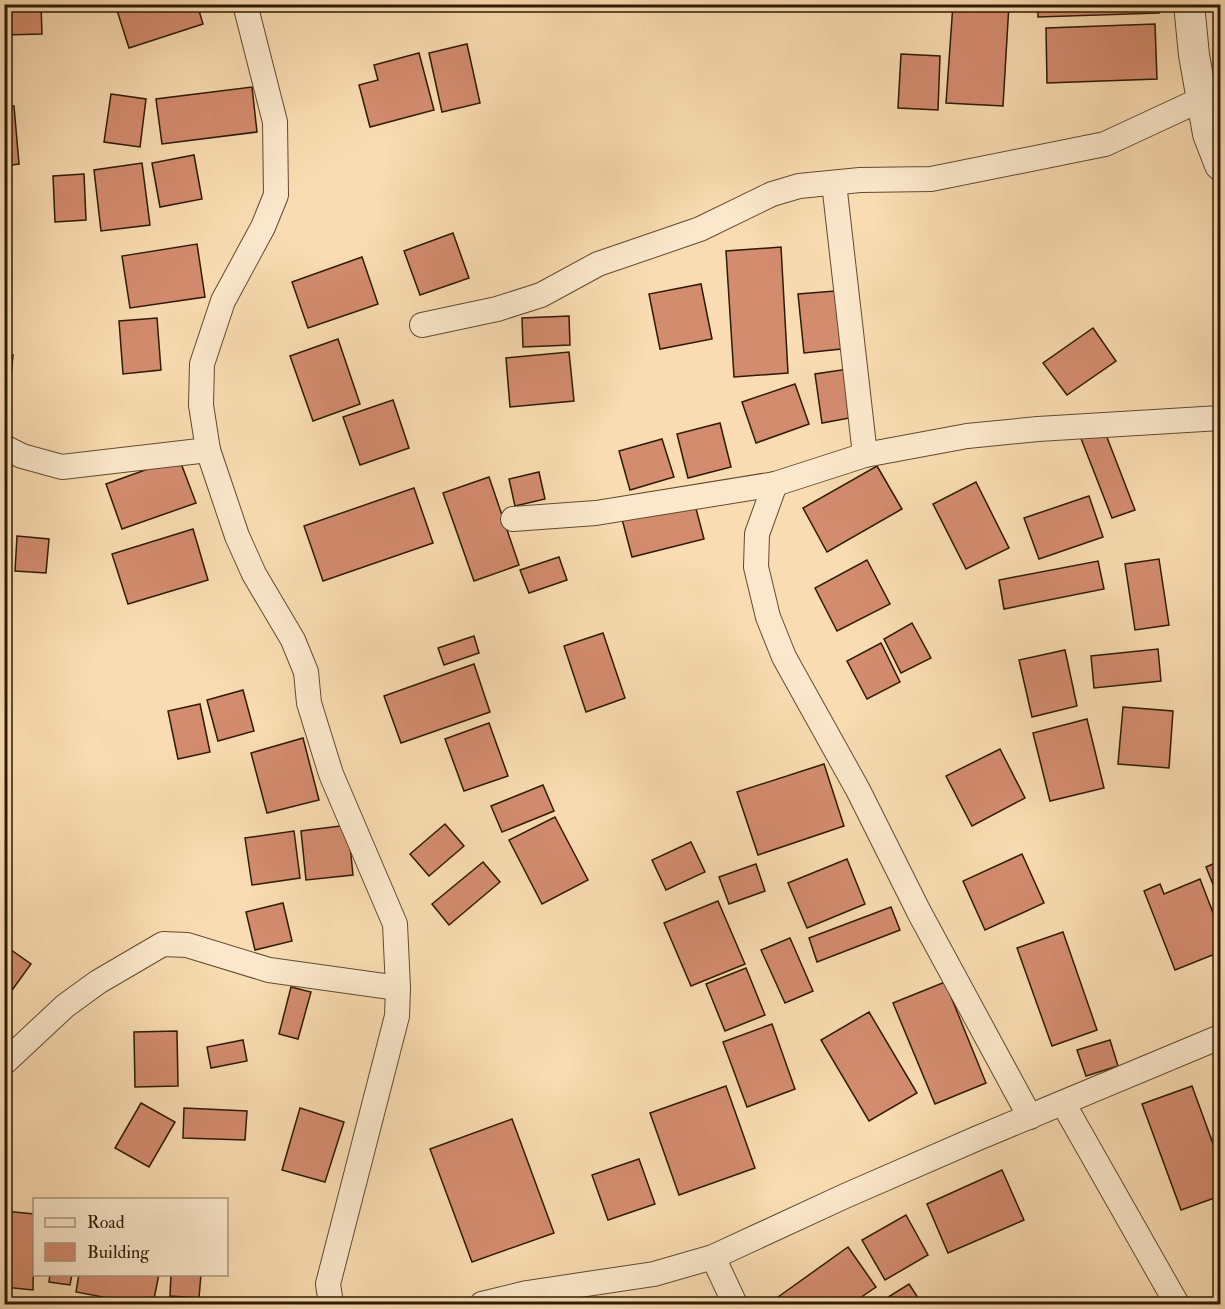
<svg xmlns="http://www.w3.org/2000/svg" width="1225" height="1309" font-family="'IM FELL Double Pica',serif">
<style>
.building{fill:#d48c6f;stroke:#2e1b03;stroke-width:1.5}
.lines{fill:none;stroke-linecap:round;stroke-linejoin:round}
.minor-casing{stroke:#614b2e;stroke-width:26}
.tertiary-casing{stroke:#614b2e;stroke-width:32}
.minor{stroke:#fbe8cc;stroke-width:24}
.tertiary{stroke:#fbe8cc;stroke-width:30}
</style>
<rect width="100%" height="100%" fill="#f9dcb1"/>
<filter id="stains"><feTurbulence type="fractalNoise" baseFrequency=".00333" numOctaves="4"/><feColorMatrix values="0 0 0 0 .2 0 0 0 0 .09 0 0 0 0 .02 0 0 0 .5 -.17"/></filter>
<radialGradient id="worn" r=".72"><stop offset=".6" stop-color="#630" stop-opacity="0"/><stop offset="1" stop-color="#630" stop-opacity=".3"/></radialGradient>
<g class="building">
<path d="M4,4H41L42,34L4,35Z"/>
<path d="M115,4H197L203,24L129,48Z"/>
<path d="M953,4H1009L1003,106L946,103Z"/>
<path d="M1038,4H1159V13L1038,17Z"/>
<path d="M1155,24L1157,79L1047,83L1046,28Z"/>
<path d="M467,44L480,103L442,112L429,53Z"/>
<path d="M419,53L434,110L370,127L359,85L378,80L374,65Z"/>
<path d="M901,54L940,56L938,110L898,108Z"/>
<path d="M252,87L257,132L162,144L156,99Z"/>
<path d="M111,94L146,99L140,147L104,142Z"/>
<path d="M14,106L19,164L4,166V107Z"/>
<path d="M194,155L202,199L160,207L152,163Z"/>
<path d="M142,163L150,225L101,231L94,170Z"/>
<path d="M84,174L86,220L55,222L53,176Z"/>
<path d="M453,233L469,278L420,295L404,251Z"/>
<path d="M197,244L205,297L130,308L122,256Z"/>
<path d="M781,247L788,373L734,377L726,251Z"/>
<path d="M362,257L378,304L308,328L292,282Z"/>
<path d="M701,284L712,339L660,349L649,294Z"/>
<path d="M835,291L841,349L804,353L798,294Z"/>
<path d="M569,316L570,345L523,347L522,318Z"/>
<path d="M157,318L161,370L123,374L119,321Z"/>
<path d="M1093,328L1116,361L1067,395L1043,363Z"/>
<path d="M338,339L360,404L313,421L290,356Z"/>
<path d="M569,352L574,401L510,407L506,358Z"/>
<path d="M4,355H13L11,376L4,375Z"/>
<path d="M848,369L855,417L822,423L815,374Z"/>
<path d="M795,384L809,424L756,443L742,402Z"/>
<path d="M393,400L409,448L360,465L343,417Z"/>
<path d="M720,423L731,467L688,478L677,434Z"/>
<path d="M1103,427L1135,510L1112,518L1080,436Z"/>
<path d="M662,439L674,477L630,490L619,451Z"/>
<path d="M179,458L196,503L122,529L106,484Z"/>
<path d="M877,466L902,509L827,552L803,508Z"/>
<path d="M539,472L545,499L515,506L509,479Z"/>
<path d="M489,477L519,565L474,581L443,493Z"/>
<path d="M976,482L1009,548L966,569L933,504Z"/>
<path d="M414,488L433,543L323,581L304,526Z"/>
<path d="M1089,496L1103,537L1039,559L1024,518Z"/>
<path d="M694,501L704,539L632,557L622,519Z"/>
<path d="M193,529L208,580L128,604L112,554Z"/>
<path d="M17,536L49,539L46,573L15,571Z"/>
<path d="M559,557L567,580L529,593L520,570Z"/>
<path d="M1159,559L1169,625L1135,630L1125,564Z"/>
<path d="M867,560L890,604L837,631L815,588Z"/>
<path d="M1098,561L1104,589L1004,609L999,580Z"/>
<path d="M912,623L931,658L901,673L884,639Z"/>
<path d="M603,633L625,698L586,712L564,646Z"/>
<path d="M474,636L479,653L444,665L438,648Z"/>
<path d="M881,643L900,682L867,699L847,661Z"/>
<path d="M1158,649L1161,681L1094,688L1091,656Z"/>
<path d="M1065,650L1077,706L1032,717L1019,660Z"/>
<path d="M474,664L490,712L401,743L384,696Z"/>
<path d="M243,690L254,731L218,741L207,700Z"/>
<path d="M200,704L210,752L178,759L168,711Z"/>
<path d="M1123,707L1173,711L1169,768L1118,764Z"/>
<path d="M1087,719L1104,788L1050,801L1033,733Z"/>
<path d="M489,723L508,776L464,791L445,739Z"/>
<path d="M303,738L319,800L267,813L251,753Z"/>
<path d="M1000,749L1025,798L972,826L946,776Z"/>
<path d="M824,764L844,826L758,855L737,792Z"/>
<path d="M543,785L554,811L502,832L491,806Z"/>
<path d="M555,817L588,880L542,904L509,840Z"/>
<path d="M445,824L464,846L429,876L410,854Z"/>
<path d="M348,825L353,875L306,880L301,831Z"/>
<path d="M294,831L300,878L252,885L245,838Z"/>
<path d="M691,842L705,872L666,890L652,860Z"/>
<path d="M1022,854L1044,903L985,930L963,881Z"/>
<path d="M847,859L865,904L807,928L788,883Z"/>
<path d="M1220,861V902L1206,867Z"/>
<path d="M483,862L500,882L449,925L432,904Z"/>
<path d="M756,864L765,891L729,904L719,877Z"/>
<path d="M1200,879L1220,931V952L1175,970L1144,891L1160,884L1164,894Z"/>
<path d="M718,901L745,964L691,986L664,923Z"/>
<path d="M283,903L292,941L255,950L246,912Z"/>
<path d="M891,907L900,930L817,962L809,938Z"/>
<path d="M1063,932L1097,1030L1052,1046L1017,948Z"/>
<path d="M790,938L813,991L785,1003L761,950Z"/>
<path d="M4,945L31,964L7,997L4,996Z"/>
<path d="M746,968L765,1015L725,1031L706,984Z"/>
<path d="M945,982L986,1083L935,1104L893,1003Z"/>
<path d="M291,987L311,992L298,1039L279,1034Z"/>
<path d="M869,1012L917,1093L869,1121L821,1040Z"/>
<path d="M772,1024L795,1089L747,1107L723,1042Z"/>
<path d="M177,1031L178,1086L135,1087L134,1032Z"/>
<path d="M243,1040L247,1061L211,1068L207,1047Z"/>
<path d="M1110,1040L1118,1066L1086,1076L1077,1050Z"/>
<path d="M726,1086L755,1168L679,1195L650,1113Z"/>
<path d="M1192,1086L1220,1163V1196L1181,1210L1142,1104Z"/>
<path d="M141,1103L175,1122L149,1167L115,1148Z"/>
<path d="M184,1108L247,1111L245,1140L183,1138Z"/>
<path d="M300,1108L344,1122L325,1182L282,1170Z"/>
<path d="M512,1119L554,1233L472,1262L430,1149Z"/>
<path d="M639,1159L655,1204L608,1220L592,1175Z"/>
<path d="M1002,1170L1024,1220L948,1253L927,1204Z"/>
<path d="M4,1211L34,1214L33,1290L4,1287Z"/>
<path d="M906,1215L928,1255L885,1280L862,1240Z"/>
<path d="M848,1247L876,1287L851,1304H773L771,1302Z"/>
<path d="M50,1274H72L70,1285L49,1282Z"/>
<path d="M79,1274H159L153,1304H140L76,1292Z"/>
<path d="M171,1274H201L199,1298L170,1296Z"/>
<path d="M909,1284L922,1304H877Z"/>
</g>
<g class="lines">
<defs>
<g id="minor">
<path d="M245,4L275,122L276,195L263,227L223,301L202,364L201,405L208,450L237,536L254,574L293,640L306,672L309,703L331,774L395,924L398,988L397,1016L328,1284L331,1304"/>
<path d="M834,183L865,455"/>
<path d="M422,325L497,309L541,295L598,264L700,229L772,194L799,186L860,180L931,179L1105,144L1202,99"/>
<path d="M4,447L22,456L62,467L208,450"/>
<path d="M775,484L757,534L756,567L768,617L784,657L858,790L919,912L1030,1117"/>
<path d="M513,519L596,513L775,484L865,455L967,436L1038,429L1220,418"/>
<path d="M4,1063L65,1006L98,982L163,944L187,945L269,970L398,988"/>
<path d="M1063,1103L1177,1304"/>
<path d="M713,1257L735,1304"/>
<path d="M482,1304L527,1293L654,1274L713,1257L845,1196L978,1138L1220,1037"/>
</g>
<path id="tertiary" d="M1189,4L1194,55L1208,134L1220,165"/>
</defs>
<use href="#minor" class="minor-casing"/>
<use href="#tertiary" class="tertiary-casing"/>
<use href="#minor" class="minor"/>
<use href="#tertiary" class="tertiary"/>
</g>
<rect width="1225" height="1309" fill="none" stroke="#f9dcb1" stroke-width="24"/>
<rect x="6" y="6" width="1213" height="1297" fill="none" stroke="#2e1b03" stroke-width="3"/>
<rect x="12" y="12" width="1201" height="1285" fill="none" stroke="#2e1b03" stroke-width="1.5"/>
<rect x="33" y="1198" width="195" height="78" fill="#fbe8cc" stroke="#a9967c" stroke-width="1.5"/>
<rect x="45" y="1218" width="30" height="9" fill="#fbe8cc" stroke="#a9967c" stroke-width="1.5"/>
<text x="87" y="1228" font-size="18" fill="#2e1b03">Road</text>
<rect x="45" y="1243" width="30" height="18" fill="#d48c6f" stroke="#a9967c" stroke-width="1.5"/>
<text x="87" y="1258" font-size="18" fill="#2e1b03">Building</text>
<rect width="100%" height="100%" filter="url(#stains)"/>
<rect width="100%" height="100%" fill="url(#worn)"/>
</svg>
